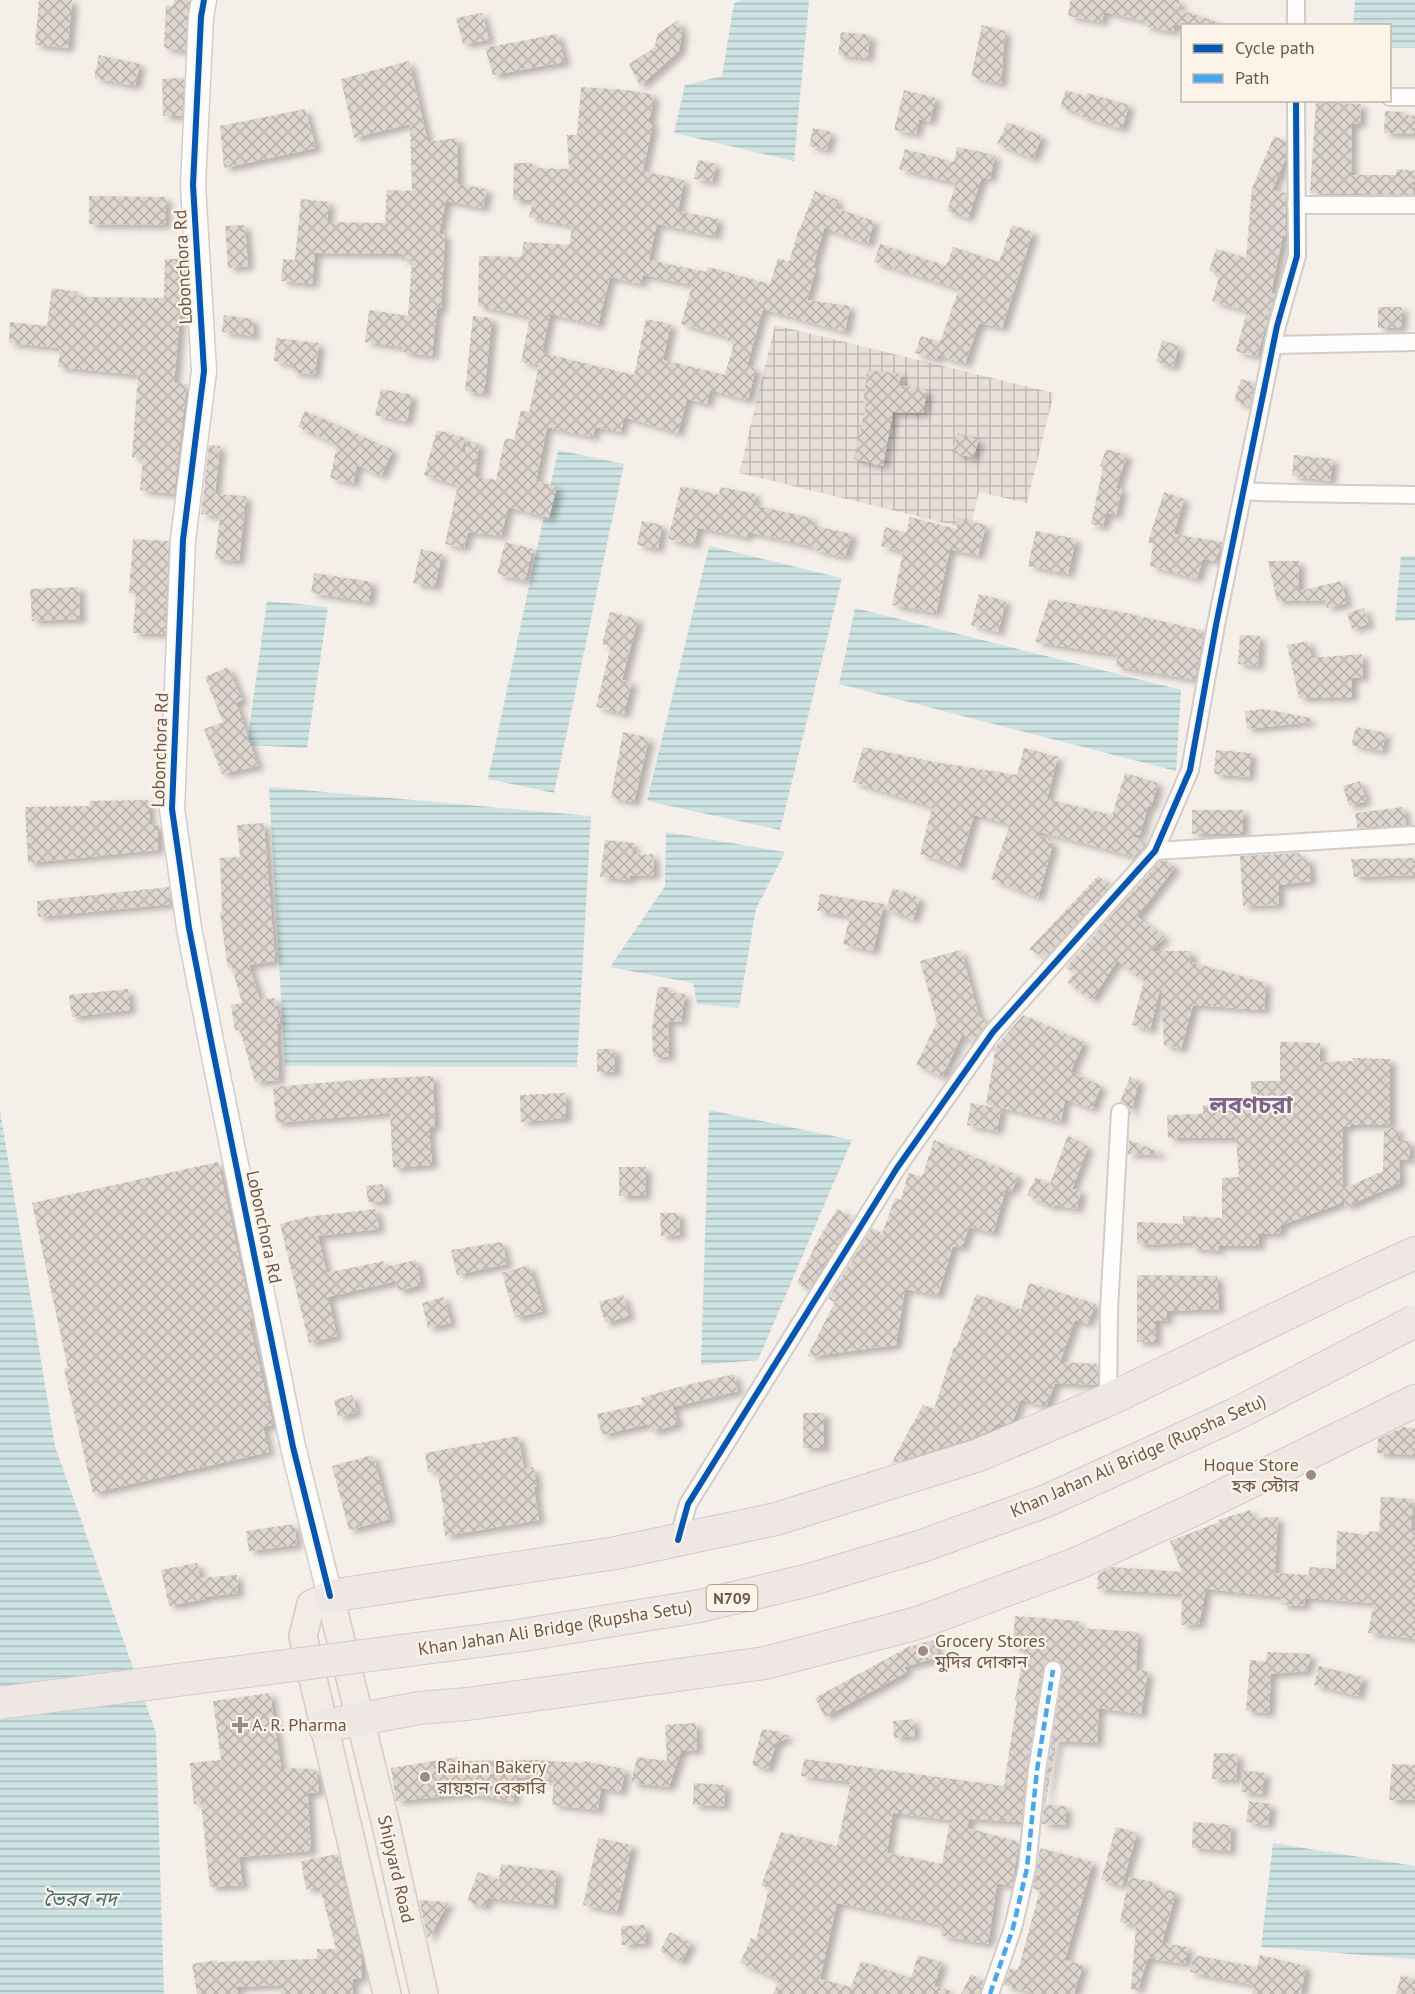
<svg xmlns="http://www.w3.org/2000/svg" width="1415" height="1994" font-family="'PT Sans','Noto Sans Bengali',sans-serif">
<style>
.industrial{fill:url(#industrial-grid)}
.water{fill:url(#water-rules)}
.building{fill:url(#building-cross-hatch);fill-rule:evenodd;filter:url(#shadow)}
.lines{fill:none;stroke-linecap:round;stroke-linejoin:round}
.street-casing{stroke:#d3ccc7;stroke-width:20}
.secondary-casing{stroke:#d4ccc6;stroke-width:27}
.primary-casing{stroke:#d3cbc6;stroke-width:30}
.highway-casing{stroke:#d3cbc6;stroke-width:34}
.street{stroke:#fefdfc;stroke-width:16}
.secondary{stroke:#fefdfc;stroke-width:24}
.primary{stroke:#f1ece5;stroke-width:27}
.highway{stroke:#efe7e4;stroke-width:32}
.highway-bridge-casing{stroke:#d3cbc6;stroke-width:34;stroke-linecap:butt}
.highway-bridge{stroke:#efe7e4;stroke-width:32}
.quiet{stroke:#3fa9f5;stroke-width:4.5;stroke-dasharray:9 4.5;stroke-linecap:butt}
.cycleway-casing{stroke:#fdf4e9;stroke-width:10}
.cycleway{stroke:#0057b8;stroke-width:6}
.poi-dot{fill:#9e8c83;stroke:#fdf4e9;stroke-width:2}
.labels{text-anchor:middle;stroke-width:4.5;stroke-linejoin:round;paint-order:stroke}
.shield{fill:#fdf4e9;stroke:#9a867b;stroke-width:1.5}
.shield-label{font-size:16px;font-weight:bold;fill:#6f574c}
.street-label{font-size:18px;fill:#6f574c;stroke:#fdf4e9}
.poi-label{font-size:18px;fill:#6f574c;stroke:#fdf4e9;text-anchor:start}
.water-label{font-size:20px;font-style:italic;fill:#45737b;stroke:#fdf4e9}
.district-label{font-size:24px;font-weight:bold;fill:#7c648c;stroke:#fdf4e9}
</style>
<defs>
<pattern id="industrial-grid" width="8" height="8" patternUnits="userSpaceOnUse" patternTransform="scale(1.5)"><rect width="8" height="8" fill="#e6dfda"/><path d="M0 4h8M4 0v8" fill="none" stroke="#bfb8b3"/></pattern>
<pattern id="water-rules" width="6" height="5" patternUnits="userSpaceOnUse" patternTransform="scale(1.5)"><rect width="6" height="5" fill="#cce2e3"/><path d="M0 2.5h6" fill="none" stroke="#aababa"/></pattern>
<pattern id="building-cross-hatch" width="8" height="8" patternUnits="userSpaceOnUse" patternTransform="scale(1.5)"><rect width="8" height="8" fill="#ded5cf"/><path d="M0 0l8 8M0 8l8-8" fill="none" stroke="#b8b0aa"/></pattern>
<filter id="shadow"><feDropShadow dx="6" dy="4" stdDeviation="3" flood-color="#0004"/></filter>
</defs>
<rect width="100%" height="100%" fill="#f5efe9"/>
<path class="industrial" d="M775,325L1054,393L1027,503L979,492L970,529L739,473Z"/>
<g class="water">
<path d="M743,0H809L794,161L674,133L685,85L722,76L734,3Z"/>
<path d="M1355,0H1415V48H1390V26L1353,25Z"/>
<path d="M558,450L624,464L554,793L488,779Z"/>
<path d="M709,546L842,578L780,830L647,801Z"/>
<path d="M1401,556H1415V620L1395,621Z"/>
<path d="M267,601L328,607L307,748L247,745Z"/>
<path d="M855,608L1181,690L1176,771L839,684Z"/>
<path d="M269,787L591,816L577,1067L285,1066Z"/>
<path d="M666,832L785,852L756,909L739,1008L697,1004L693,983L610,967L665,886Z"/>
<path d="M0,1110L55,1446L156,1733L164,1994H0Z"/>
<path d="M709,1110L852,1140L758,1360L701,1365Z"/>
<path d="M1273,1843L1415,1866V1959L1261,1947Z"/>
</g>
<g class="building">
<path d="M39,0H72L68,48L35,45Z"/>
<path d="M174,0H190L185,51L164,48L166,5L173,6Z"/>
<path d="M1070,0H1180L1178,9L1217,22L1216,26H1174L1173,32L1145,26L1146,21L1104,12L1102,22L1068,16Z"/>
<path d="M482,13L489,40L463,44L456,18Z"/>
<path d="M678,20L682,33L679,51L640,86L629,64L654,48L658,34Z"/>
<path d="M982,25L1005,31L1001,84L971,77Z"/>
<path d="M841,32L870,35L868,58L838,55Z"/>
<path d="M557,34L565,62L493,75L485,48Z"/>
<path d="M99,55L140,64L135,86L94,78Z"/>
<path d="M409,61L428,142L457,138L458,184L487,189L483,208L446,201L439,234H445L441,309H437L432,356L402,352L403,347L365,342L369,310L408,316L412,260H402L403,254L315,253L312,284L281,281L283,259L295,260L301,199L329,202L327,222L385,223L387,190L412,191L410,124L354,138L341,79Z"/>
<path d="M184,78L182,116H163L162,79Z"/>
<path d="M581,87L626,90L654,95L649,123H653L643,171L684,180L678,211L718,219L715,236L657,224L649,260L706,272L708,267L770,284L778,258L789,262L799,228H800L815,191L838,200L835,208L874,221L868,244L824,228L813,268L816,269L807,300L850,306L845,332L763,309L747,366L756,368L748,400L710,390L707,404L687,399L678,433L624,417L621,432L595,427L593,437L547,427L536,481L557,487L549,518L508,507L501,536L468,532L464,548L445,544L458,485L424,475L437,430L465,438L461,452L465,453L467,441L479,443L475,477L496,480L505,438L514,440L521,410L529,412L539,365L521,362L530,317L478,306L479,256L521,257L524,242L569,245L572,226L529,217L533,200H513L514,163H532V168L569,169L567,135H577ZM643,275L692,285L681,324L728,337L727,340L734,342L725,375L663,360L671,324L646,319L634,375L542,353L550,314L598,325L610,277L641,284Z"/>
<path d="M904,90L936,98L930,122L919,119L916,134L894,130Z"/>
<path d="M1066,90L1086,97L1087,93L1129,105L1122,129L1080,116L1081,114L1060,107Z"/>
<path d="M1316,102L1361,104L1360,124H1352L1351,175H1396L1397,169L1415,171L1413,195L1310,193Z"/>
<path d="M305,109L316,148L224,168L220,126Z"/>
<path d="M1385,111L1404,112L1403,115L1415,116V134L1384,133Z"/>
<path d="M1007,122L1042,136L1033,159L997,144Z"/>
<path d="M813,128L831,132L827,150L809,146Z"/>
<path d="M1274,136L1286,141V158L1272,190L1286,193V236L1283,235L1271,293L1275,294L1257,357L1236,351L1247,311L1212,301L1220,274L1209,271L1216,249L1246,258L1252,188Z"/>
<path d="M957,147L995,155L990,179L982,177L968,218L947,211L956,183L899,169L905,149L954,162Z"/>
<path d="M698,160L716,164L712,182L694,179Z"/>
<path d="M89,196L166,197L165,225L89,224Z"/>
<path d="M245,225L248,266L228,268L225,226Z"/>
<path d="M1012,225L1033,232L1002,328L979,323L965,364L938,355L936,360L915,353L921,336L940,342L959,289L874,262L880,244L946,266L953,247L999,262Z"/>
<path d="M165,259H183L186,305H181L174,383L187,384L174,494L140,490L143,458L132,457L138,375L58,367L60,348L9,343L10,322L47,326L52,288L77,292L76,297L164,298Z"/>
<path d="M1378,307H1402L1401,328H1378Z"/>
<path d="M224,315L252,319L254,336L222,332Z"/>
<path d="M473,316L492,318L484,394L465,391Z"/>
<path d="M276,338L319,343L315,375L292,372L293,365L274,361Z"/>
<path d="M1162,340L1179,346L1173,367L1156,362Z"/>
<path d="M867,370L901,374L899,385L927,390L923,413L893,412L883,466L854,459L866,404H863Z"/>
<path d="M1241,379L1255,383L1250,406L1234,401Z"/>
<path d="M381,389L412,395L407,422L375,415Z"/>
<path d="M305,411L393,450L381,476L357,465L353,484L330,478L337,445L298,427Z"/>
<path d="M958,433L979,440L973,458L952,452Z"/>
<path d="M209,445L220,446L215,494L246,496L239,561L215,559L220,516L201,514Z"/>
<path d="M1106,449L1127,455L1116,488L1122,489L1116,515L1107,513L1102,527L1091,524L1103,467L1100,466Z"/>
<path d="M1294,455L1333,459L1330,481L1292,476Z"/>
<path d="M681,486L719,495L720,487L756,494L753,505L812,518L810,525L852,534L845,557L814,550L815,547L748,532L747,537L698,528L694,545L668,539Z"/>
<path d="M1164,492L1184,499L1174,534L1222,542L1216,561L1203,559L1197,579L1150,566L1153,544L1148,542Z"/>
<path d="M910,517L956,529L958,518L986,525L978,556L950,549L936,613L892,605L903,552L881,546L885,527L906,533Z"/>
<path d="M642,521L662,525L658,549L637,545Z"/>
<path d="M1036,531L1076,539L1068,574L1028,566Z"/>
<path d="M133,539L169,541L165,634L133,633L136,594L129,593Z"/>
<path d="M505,542L533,549L525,581L497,574Z"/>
<path d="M421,549L442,554L435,587L413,583Z"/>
<path d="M1268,561H1299V591L1341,581L1347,603L1327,608L1325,600L1277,601Z"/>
<path d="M314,573L372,582L369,602L311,593Z"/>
<path d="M79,587L80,619L32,621L30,589Z"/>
<path d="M979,594L1006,601L998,632L971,625Z"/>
<path d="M1049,599L1126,613L1204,631L1195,680L1115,666L1118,655L1035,642Z"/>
<path d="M1364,608L1369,624L1352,629L1347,613Z"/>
<path d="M610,612L638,619L622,680L632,682L624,714L596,707L611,646L602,644Z"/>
<path d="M1240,635L1260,636L1258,666L1238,664Z"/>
<path d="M1308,641L1312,658L1362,654L1363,677L1352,678V697L1299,698L1287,645Z"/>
<path d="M228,667L242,700L236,703L258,766L222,774L204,729L223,722L205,677Z"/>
<path d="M1264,709L1310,718V722L1247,729L1245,711Z"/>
<path d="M1356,727L1386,733L1382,751L1351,745Z"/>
<path d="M623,732L649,738L634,802L611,798Z"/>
<path d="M863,747L934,762L1017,775L1024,748L1058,757L1047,799L1112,815L1125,773L1158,783L1151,807L1148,806L1140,835H1132L1146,845L1136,857L1033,830L1053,844L1038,898L991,879L1010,824L974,815L959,867L920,854L932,807L853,782Z"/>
<path d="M1216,750L1251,753L1249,777L1214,774Z"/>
<path d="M1360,781L1366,801L1349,806L1343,786Z"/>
<path d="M148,800L150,825L158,824V850L28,863L25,807L90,806L89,801Z"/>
<path d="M1403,807L1406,825L1357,828L1355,813Z"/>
<rect x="1192" y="810" width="51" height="24"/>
<path d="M264,823L275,961L249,965L260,1000L275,998L280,1023L277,1024L279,1080L255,1082L240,1030H235L231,1005L242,1003L232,967L228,968L220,913L222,912L220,858L240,857L237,825Z"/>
<path d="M605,840L634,843L632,855L653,854L654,875L630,876L629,880L600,877Z"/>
<path d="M1300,853L1301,859H1309L1311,881L1279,885V905L1243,906L1240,856Z"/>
<path d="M1415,858V875L1354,877L1351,859Z"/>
<path d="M1160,861H1167L1175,867L1137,917L1165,937L1151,951H1191V962L1266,983L1264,1010L1193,1005L1181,1049L1164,1045L1161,990H1160L1150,1030L1132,1025L1144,981L1117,961L1092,1000L1067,982L1075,973L1065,968Z"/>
<path d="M1098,876L1111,885L1045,958L1029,949Z"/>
<path d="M169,887L171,904L38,917L37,901Z"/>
<path d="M893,888L920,898L913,920L886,909Z"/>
<path d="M820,894L884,904L873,951L843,944L850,916L817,911Z"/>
<path d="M961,950L979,1016L987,1023L972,1043L962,1035L942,1077L916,1065L937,1022L920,961Z"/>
<path d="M658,987H668V992L685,994L681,1022L668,1021L669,1057H653L652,1029Z"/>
<path d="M128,989L130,1010L72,1017L69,995Z"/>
<path d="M1023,1015L1084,1042L1071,1071L1101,1086L1092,1109L1065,1099L1061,1122L986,1104L995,1052L992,1051Z"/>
<path d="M1280,1042L1320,1043V1062L1353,1061V1058L1390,1059V1125H1350V1127H1343L1342,1203L1281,1225V1233L1259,1234V1246H1218L1219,1251L1191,1248V1242L1151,1245L1137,1244V1222L1183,1224V1216L1222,1218V1178L1239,1177L1236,1138H1168L1167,1115L1203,1114V1105L1249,1107V1105H1252L1251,1081H1280Z"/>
<rect x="597" y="1049" width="18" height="23"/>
<path d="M433,1076L435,1127L429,1128L432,1165L393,1168L390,1113L276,1123L273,1087L368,1079Z"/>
<path d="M1130,1077L1139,1080L1130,1117L1129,1107L1125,1103L1120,1102Z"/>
<path d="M565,1093L566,1118L521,1122L520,1095Z"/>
<path d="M971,1103L1001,1109L997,1131L967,1125Z"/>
<path d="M1384,1128H1398V1141H1410V1160L1399,1159L1400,1183L1345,1207L1343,1189L1383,1171Z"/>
<path d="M1068,1135L1088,1147L1072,1189L1081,1190L1077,1209L1055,1205L1053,1208L1027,1195L1036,1177L1050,1184Z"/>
<path d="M934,1140L1019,1176L1011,1192L1006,1189L993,1233L969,1227L962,1248L953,1246L938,1295L905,1289L896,1345L807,1357L835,1302L828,1299L872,1228L882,1234L895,1198L901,1200L908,1173L922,1177Z"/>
<path d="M1129,1140L1161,1153V1155L1128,1154Z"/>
<path d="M218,1162L253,1321L249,1322L273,1425L263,1427L269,1452L93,1493L64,1369L68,1368L32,1203Z"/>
<path d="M619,1167H646L645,1196H619Z"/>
<path d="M383,1184L385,1201L368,1202L366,1186Z"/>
<path d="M376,1209L379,1229L318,1236L327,1273L384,1261L385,1267L416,1260L421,1285L398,1291L396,1281L328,1297L337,1336L309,1343L280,1224L306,1217Z"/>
<path d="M837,1209L854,1218L809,1289L797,1283L818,1240Z"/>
<path d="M660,1213H679L680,1235L661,1236Z"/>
<path d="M502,1242L507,1264L457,1275L451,1250Z"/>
<path d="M529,1265L543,1311L515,1318L502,1273Z"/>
<path d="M1137,1275L1217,1276L1219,1309L1167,1311V1321L1156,1320V1342H1137Z"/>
<path d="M1029,1283L1096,1304L1087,1324L1075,1320L1060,1362L1098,1364V1385L1055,1383L1046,1407L1021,1399L1013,1421L1004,1425L998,1423L991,1430L973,1438L891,1464L923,1405L934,1409L954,1347L956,1348L976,1294L1021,1310Z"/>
<path d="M623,1295L629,1316L605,1323L599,1302Z"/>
<path d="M444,1297L451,1323L428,1328L422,1303Z"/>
<path d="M734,1374L738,1391L673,1407L678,1424L652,1432L649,1424L602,1435L597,1414L643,1404L641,1398L671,1389Z"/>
<path d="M352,1395L357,1412L338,1417L334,1400Z"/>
<rect x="803" y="1413" width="21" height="35"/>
<path d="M1403,1427L1415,1428V1455L1377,1453L1378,1439Z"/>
<path d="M518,1436L524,1469L533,1467L537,1487H534L539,1520L445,1536L442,1516H445L437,1471L428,1472L425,1453Z"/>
<path d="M373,1455L390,1519L349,1530L332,1466Z"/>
<path d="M1381,1497L1413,1499L1411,1531H1415V1639L1368,1633L1374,1603L1305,1598L1304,1606L1281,1605L1282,1597L1206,1589L1199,1624L1181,1625L1182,1594L1097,1589L1098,1574L1112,1567L1182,1572L1170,1541L1219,1522L1218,1520L1251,1510L1253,1518L1278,1517L1275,1573L1309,1575V1567L1336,1569L1337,1531L1368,1535V1531L1379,1532Z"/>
<path d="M294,1524L297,1545L249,1551L246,1531Z"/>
<path d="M197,1563L200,1578L237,1575L238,1593L204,1597L205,1599L169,1606L161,1570Z"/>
<path d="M1015,1616L1079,1621L1078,1628L1138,1632L1136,1670L1148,1671L1141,1714L1099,1708L1097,1743L1057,1741L1045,1805L1066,1806L1065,1825L1042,1824L1047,1771L1063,1671L1060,1662L1055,1660H1050L1045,1664L1027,1768L1021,1822L969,1819L967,1828L1019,1842L1012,1886L997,1883L988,1944L941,1936L942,1925L837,1903L820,1979L851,1987L861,1961L911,1978L918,1955L942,1962L934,1986L950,1991L949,1994H773L779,1980L740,1963L751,1938L756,1940L769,1888L761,1886L781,1832L837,1846L851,1782L801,1776L804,1759L1004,1786L1017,1700H1015L1025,1648L1012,1647ZM893,1813L950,1820L942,1864L887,1853Z"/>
<path d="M934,1640L939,1657L904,1667L907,1672L825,1717L815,1698L908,1647Z"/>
<path d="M1267,1652L1311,1654L1307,1671L1271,1674L1269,1713L1246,1711L1250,1660L1266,1662Z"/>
<path d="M1319,1666L1363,1677L1358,1696L1314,1685Z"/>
<path d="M270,1693L281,1768L316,1769L319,1792L308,1793L311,1851L239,1857L243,1885L210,1887L201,1803L194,1804L190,1763L221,1760L213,1701Z"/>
<path d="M913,1719L915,1736L894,1738L893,1721Z"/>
<path d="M696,1723L697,1750L681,1751L669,1787L631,1783L637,1757L667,1761L665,1725Z"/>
<path d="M762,1729L780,1732L779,1733L790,1736L776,1744L768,1769L752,1765Z"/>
<path d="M1214,1753L1238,1754L1236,1780L1212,1779Z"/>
<path d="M457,1757L458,1761L536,1760L582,1763L583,1761L625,1769L621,1792L601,1788L598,1810L552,1805L554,1780L517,1777L513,1802L470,1794L396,1801L391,1768Z"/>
<path d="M1392,1764L1415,1765V1800H1389Z"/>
<path d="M1243,1770L1265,1773L1262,1794L1241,1792Z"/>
<path d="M694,1783L725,1785L724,1806L693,1805Z"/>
<path d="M1249,1801L1271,1804L1268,1825L1246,1822Z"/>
<path d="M1193,1822L1231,1825L1230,1851L1192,1848Z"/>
<path d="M1116,1827L1137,1833L1122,1886L1101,1880Z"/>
<path d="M598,1838L632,1845L617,1912L583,1905Z"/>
<path d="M1040,1848L1093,1862L1065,1960L1083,1965L1074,1994H1037L1004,1985L1010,1968L1018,1970L1040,1890L1033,1889Z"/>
<path d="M338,1854L362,1957V1979H353V1994H281V1985L236,1987L239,1994H197L192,1964L217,1960V1962L317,1959V1949H336L320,1887L306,1889L301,1861Z"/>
<path d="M501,1864L557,1871L553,1905L488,1898L484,1907L467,1901L478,1872L499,1880Z"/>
<path d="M1129,1877L1153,1882L1152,1886L1176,1892L1162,1943L1188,1947L1185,1964L1148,1958L1137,1991L1131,1989L1136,1925L1120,1922Z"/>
<path d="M419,1900L449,1902L428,1939Z"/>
<path d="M645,1925L646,1943L622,1945L621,1926Z"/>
<path d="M670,1932L691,1943L681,1962L660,1951Z"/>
<path d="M1194,1955L1257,1967L1260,1955L1306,1966L1301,1994H1252L1254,1985L1190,1972Z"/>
<path d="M971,1974L983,1981L980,1994H961Z"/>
<path d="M1401,1975L1415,1979V1994H1396Z"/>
</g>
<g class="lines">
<defs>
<g id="street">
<path d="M1296,0V26"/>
<path d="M1390,97H1415"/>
<path d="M1296,205H1415"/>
<path d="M1273,345L1415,342"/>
<path d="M1244,491C1301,495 1358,493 1415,495"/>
<path d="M1155,851L1415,835"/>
<path d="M1108,1400L1109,1309L1120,1112"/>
<path d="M678,1540L688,1504L897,1168L993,1032L1155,851L1190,770L1216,625L1277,326L1297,256L1296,100"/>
<path d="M990,1994L1013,1928L1027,1868L1037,1770L1053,1670"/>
</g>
<path id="secondary" d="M204,0L201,17L193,185L204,371L183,540L172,809L189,928L212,1046L293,1447L330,1596"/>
<path id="primary" d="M387,1994L303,1636L311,1604L330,1596L386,1825L424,1994"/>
<g id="highway">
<path d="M330,1596L616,1553L776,1519L979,1455L1108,1400L1371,1273L1415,1253"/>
<path d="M324,1726L419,1708L467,1704L765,1663L918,1623L1076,1564L1193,1510L1415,1401"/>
</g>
</defs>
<use href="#street" class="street-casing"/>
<use href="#secondary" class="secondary-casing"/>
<use href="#primary" class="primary-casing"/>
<use href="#highway" class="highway-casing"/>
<use href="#street" class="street"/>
<use href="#secondary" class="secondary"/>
<use href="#primary" class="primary"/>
<use href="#highway" class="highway"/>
<defs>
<path id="highway-bridge" d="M0,1703L517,1636L700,1606L809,1580L922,1546L1046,1501L1236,1414L1415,1321"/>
</defs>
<use href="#highway-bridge" class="highway-bridge-casing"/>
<use href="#highway-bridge" class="highway-bridge"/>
<path class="quiet" d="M990,1994L1013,1928L1027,1868L1037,1770L1053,1670"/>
<defs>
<g id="cycleway">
<path d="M204,0L201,17L193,185L204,371L183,540L172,809L189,928L212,1046L293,1447L330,1596"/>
<path d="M678,1540L688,1504L897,1168L993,1032L1155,851L1190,770L1216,625L1277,326L1297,256L1296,100"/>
</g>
</defs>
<use href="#cycleway" class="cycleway-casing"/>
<use href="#cycleway" class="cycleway"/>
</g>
<g class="poi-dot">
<circle cx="1311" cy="1475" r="6"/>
<circle cx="923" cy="1651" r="6"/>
<path d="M237 1716h6v6h6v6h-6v6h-6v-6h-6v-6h6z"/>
<circle cx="425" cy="1777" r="6"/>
</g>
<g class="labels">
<rect class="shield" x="706.5" y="1585" width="51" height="26" rx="4.5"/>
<g class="shield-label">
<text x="732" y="1604">N709</text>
</g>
<g class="street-label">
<text transform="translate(183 267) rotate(-93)" y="6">Lobonchora Rd</text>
<text transform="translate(160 750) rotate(-88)" y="6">Lobonchora Rd</text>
<text transform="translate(264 1227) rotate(78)" y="6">Lobonchora Rd</text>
<text transform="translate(1138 1456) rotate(-24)" y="6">Khan Jahan Ali Bridge (Rupsha Setu)</text>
<text transform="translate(555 1628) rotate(-9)" y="6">Khan Jahan Ali Bridge (Rupsha Setu)</text>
<text transform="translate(396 1869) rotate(77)" y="6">Shipyard Road</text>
</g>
<g class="poi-label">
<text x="1299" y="1471" text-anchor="end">Hoque Store<tspan x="1299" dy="21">হক স্টোর</tspan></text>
<text x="935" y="1647">Grocery Stores<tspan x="935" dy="21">মুদির দোকান</tspan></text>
<text x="252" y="1731">A. R. Pharma</text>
<text x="437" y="1773">Raihan Bakery<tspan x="437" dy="21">রায়হান বেকারি</tspan></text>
</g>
<g class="water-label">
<text x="80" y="1906">ভৈরব নদ</text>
</g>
<g class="district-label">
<text x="1251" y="1113">লবণচরা</text>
</g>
</g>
<rect x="1181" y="24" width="210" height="78" fill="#fdf4e9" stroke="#c4b5aa" stroke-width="1.5"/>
<rect x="1193" y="44" width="30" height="9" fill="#0057b8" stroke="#c4b5aa" stroke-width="1.5"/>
<text x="1235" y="54" font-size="18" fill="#6f574c">Cycle path</text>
<rect x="1193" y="74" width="30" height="9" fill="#3fa9f5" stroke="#c4b5aa" stroke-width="1.5"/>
<text x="1235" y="84" font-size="18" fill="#6f574c">Path</text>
</svg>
